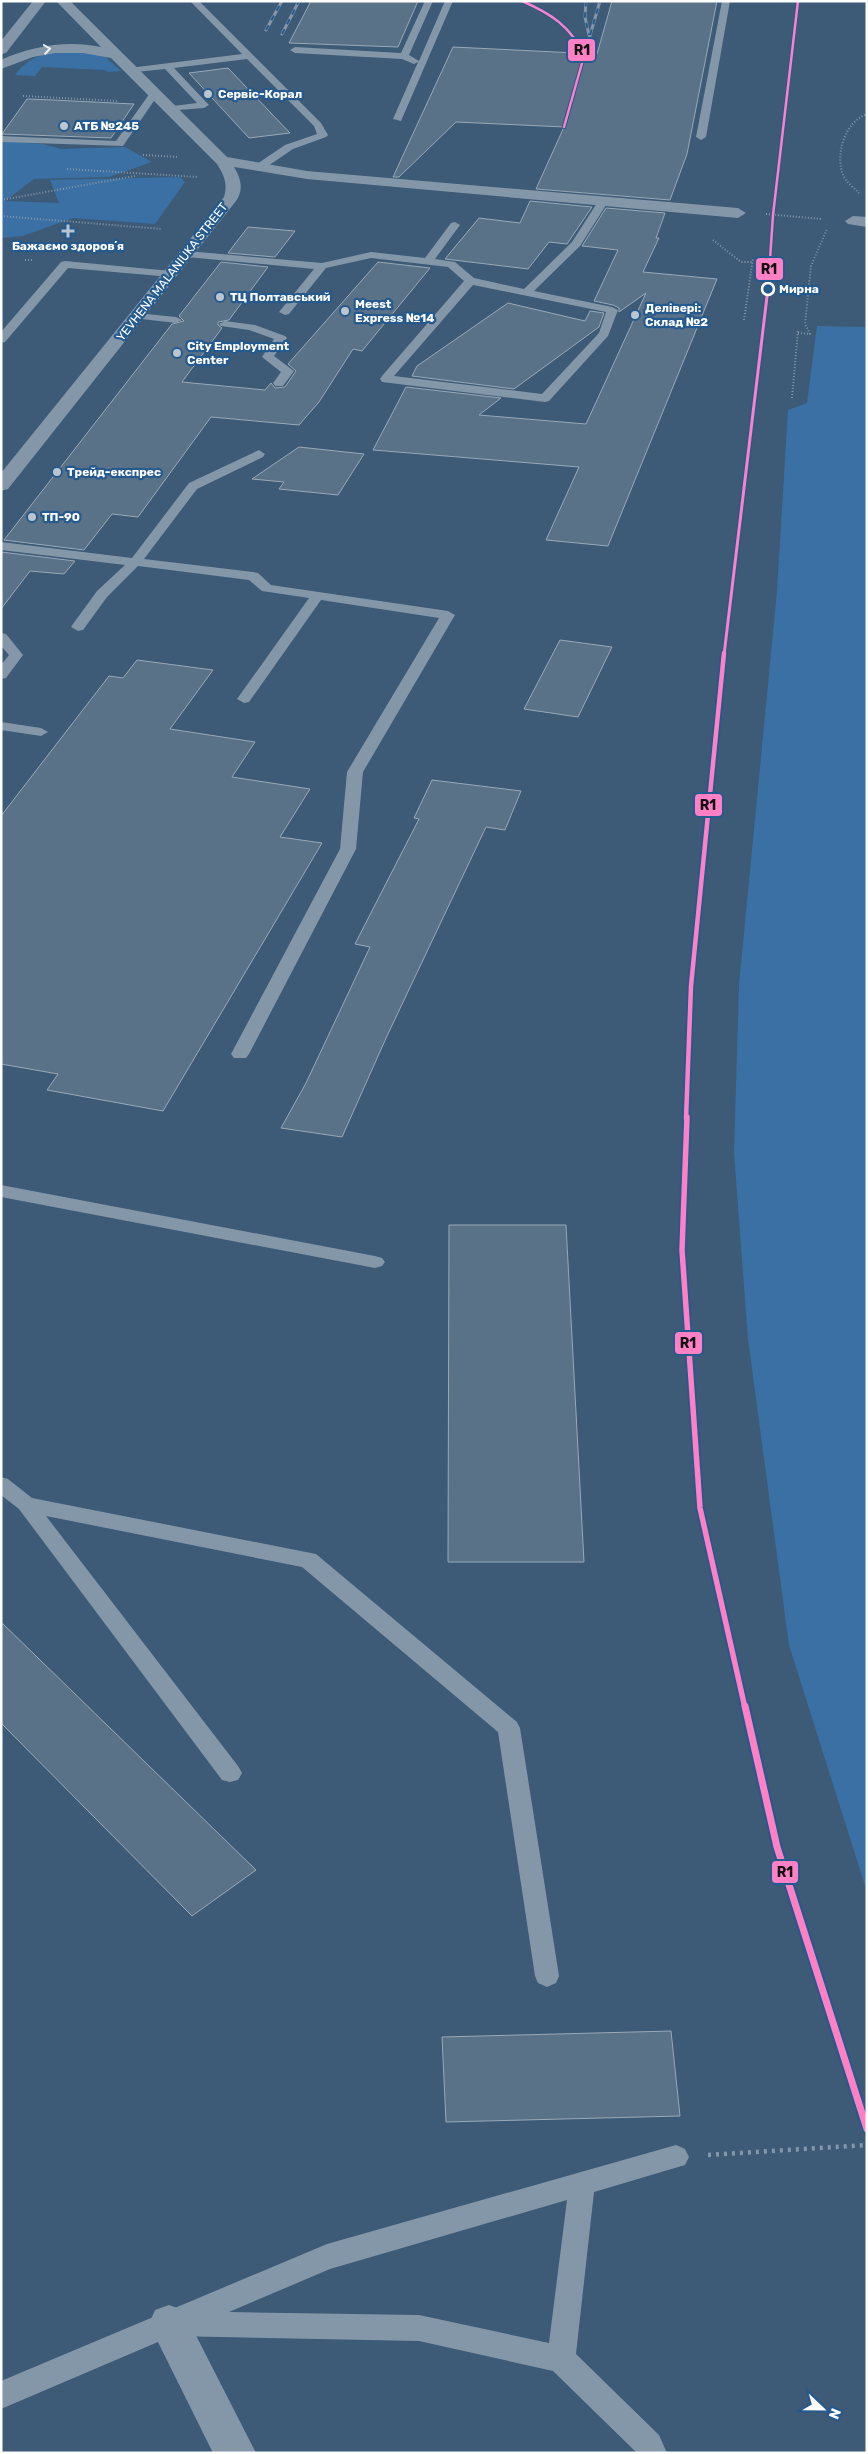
<svg xmlns="http://www.w3.org/2000/svg" width="868" height="2454" font-family="Rubik,sans-serif">
<style>
.green{fill:#3a70a4}
.building{fill:#5a7288;stroke:#99a9b8}
.lines{fill:none;stroke-linecap:round;stroke-linejoin:round}
.path-far1{stroke:#8497a9;stroke-width:2;stroke-dasharray:1 2;stroke-linecap:butt}
.path{stroke:#8497a9;stroke-width:4.5;stroke-dasharray:3 5;stroke-linecap:butt}
.lane{fill:#8497a9;fill-rule:evenodd}
.street{fill:#8497a9;fill-rule:evenodd}
.primary{fill:#8396a9;fill-rule:evenodd}
.rail-casing{stroke:#8496a9;stroke-width:3}
.rail{stroke:#255a8e;stroke-width:2;stroke-dasharray:5.5;stroke-linecap:butt}
.rail-1-far4-casing{stroke:#255a8e;stroke-width:4.5}
.rail-1-far3-casing{stroke:#255a8e;stroke-width:5.5}
.rail-1-far2-casing{stroke:#255a8e;stroke-width:8}
.rail-1-far1-casing{stroke:#255a8e;stroke-width:9}
.rail-1-casing{stroke:#255a8e;stroke-width:11}
.rail-1-far4{stroke:#ff80c5;stroke-width:2.5}
.rail-1-far3{stroke:#ff80c5;stroke-width:3}
.rail-1-far2{stroke:#ff80c5;stroke-width:4.5}
.rail-1-far1{stroke:#ff80c5;stroke-width:5.5}
.rail-1{stroke:#ff80c5;stroke-width:7}
.oneway{stroke:#edeff2}
.poi-dot{fill:#bbc5cf;stroke:#255a8e;stroke-width:2}
.stop-dot{fill:#255a8e;stroke:#fff;stroke-width:2.5}
.labels{text-anchor:middle;stroke-width:4.5;stroke-linejoin:round;paint-order:stroke}
.far-poi-label{font-size:12px;font-weight:bold;fill:#fff;stroke:#255a8e;text-anchor:start}
.far-street-label{font-size:12px;fill:#fff;stroke:#255a8e}
.far-stop-label{font-size:12px;font-weight:bold;fill:#fff;stroke:#255a8e;text-anchor:start}
.line-badge{stroke:#255a8e;stroke-width:2}
.pale-badge-label{font-size:14px;text-anchor:middle;font-weight:bold;fill:#111}
</style>
<rect width="100%" height="100%" fill="#3d5a76"/>
<g class="green">
<path d="M65,50L103,55L121,71L108,72L104,70L42,67L35,76L15,75C28,57 44,53 65,50Z"/>
<path d="M1,141L43,144L61,149L125,147L152,162L109,177L34,179L5,201L59,203L50,180L180,177L185,182L155,224L73,218L23,236L1,238Z"/>
<path d="M817,326L867,327V1892L789,1645L748,1339L734,1153L739,985L777,591L788,410L807,403Z"/>
</g>
<g class="building">
<path d="M311,1H418L398,47L289,43Z"/>
<path d="M612,1H717L687,154L670,200L536,189L564,127L456,122L399,177H393L453,47L597,54Z"/>
<path d="M228,68L290,133L249,138L189,73Z"/>
<path d="M27,99L53,100L134,104L111,138L2,134Z"/>
<path d="M530,201L592,207L567,244L549,242L528,269L445,259L479,218L520,223Z"/>
<path d="M606,208L665,213L656,238H659L643,272L717,279L608,546L546,540L579,467L373,450L406,387L501,398L479,415L586,424L646,293L619,312V308L613,305L594,301L618,250L582,246Z"/>
<path d="M248,227L295,231L275,257L228,253Z"/>
<path d="M221,262L268,267L229,320L218,322V325L222,328L182,382L265,390L271,383L275,388L285,387L296,371L288,364L378,262L430,268L362,351L353,349L319,402L299,425L211,417L138,517L112,514L84,550L4,540L172,324L184,321L179,316Z"/>
<path d="M508,303L585,321L590,311L604,313L599,327L514,389L412,376L417,366Z"/>
<path d="M299,447L364,454L338,495L279,489L284,482L252,479Z"/>
<path d="M1,552L75,561L64,574L30,571L1,609Z"/>
<path d="M560,640L612,647L578,717L524,709Z"/>
<path d="M137,660L213,670L170,729L255,742L232,777L310,789L280,837L322,843L163,1111L47,1090L58,1074L1,1064V816L109,676L123,678Z"/>
<path d="M432,780L521,791L505,830L486,827L387,1036L342,1137L281,1128L306,1083L370,947L355,944L419,819L414,818Z"/>
<path d="M449,1225H566L584,1562H448Z"/>
<path d="M1,1622L256,1870L192,1916L1,1723Z"/>
<path d="M671,2031L680,2116L446,2122L442,2037Z"/>
</g>
<g class="lines">
<g class="path-far1">
<path d="M23,96L118,101"/>
<path d="M143,155L179,157"/>
<path d="M67,169L198,177"/>
<path d="M859,193C854,188 846,182 843,175C835,153 845,122 867,114"/>
<path d="M1,200L135,176"/>
<path d="M766,214L822,219"/>
<path d="M1,216L162,229"/>
<path d="M713,240L741,262H753"/>
<path d="M25,260H34"/>
<path d="M744,320L753,258"/>
<path d="M798,333L810,334L805,324L811,266L827,229"/>
<path d="M792,398L798,330"/>
</g>
<path class="path" d="M708,2155L867,2145"/>
<g class="lane">
<path d="M190,1H199L321,123L328,135L326,137L293,149L262,170H254V166L285,145L317,134L314,126L247,59L174,68L207,103L209,105L204,108L165,111V107L197,103L165,69L126,73V69L129,68L242,54Z"/>
<path d="M425,1H433L409,55L419,61L445,1H453L401,121L393,119L418,62L414,64L402,59L295,53L290,50L295,47L401,53Z"/>
<path d="M722,1H730L706,137L701,140L696,137Z"/>
<path d="M150,93L158,95L123,146L1,142V136L116,141Z"/>
<path d="M603,199L608,202L580,246L534,291L612,307L618,310L608,336L549,401L545,402L382,382L380,379L382,376L464,281L448,267L371,258L326,268L289,314L285,315L279,312L314,269L187,257L182,254L187,251L322,263L371,252L425,258L451,223L455,222L460,225L435,259L455,262L474,278L524,289L572,242L599,200ZM473,285L606,312L599,333L542,394L394,376Z"/>
<path d="M65,261L171,271L176,274L171,277L68,268L5,342L1,343V332L61,262Z"/>
<path d="M137,313L176,317L182,320L176,323L133,318V314Z"/>
<path d="M225,321L255,325L285,336L287,338L274,356L294,371L283,386H275L273,383L281,372L262,357L274,339L249,330L221,326L219,324Z"/>
<path d="M259,450L265,454L263,457L197,489L144,559L253,572L258,573L271,585L448,611L455,615L363,772L356,849L249,1054L246,1058H234L231,1054L340,849L347,772L439,618L321,600L249,702L244,703L237,699L309,598L262,591L249,580L138,566L107,597L83,630L78,631L71,627L73,624L97,591L125,565L1,550V542L132,558L189,483Z"/>
<path d="M1,633L6,634L23,655L6,678L1,679V665L9,655L1,646Z"/>
<path d="M1,722L41,728L48,732L41,736L1,730Z"/>
<path d="M1,1185L375,1256L382,1258L385,1262L382,1266L375,1268L1,1197Z"/>
<path d="M1,1477L8,1479L32,1498L316,1554L517,1722L520,1728L559,1976L556,1983L547,1987L538,1983L535,1976L498,1732L302,1567L46,1516L238,1766L242,1773L238,1780L230,1782L222,1780L19,1509L1,1495Z"/>
<path d="M676,2145L685,2149L689,2157L685,2165L594,2192L576,2354L659,2435L667,2453H637L553,2371L419,2341L172,2336L1,2409V2381L327,2244ZM567,2200L549,2343L419,2315L229,2312L330,2269Z"/>
</g>
<g class="street">
<path d="M56,1H70L227,157L307,171L738,208L746,213L738,218L307,179L234,167C241,179 244,189 236,201L8,489L1,491V473L224,197C228,184 224,175 217,164L111,58L83,53H55L33,57L1,69V60C32,46 67,40 101,47Z"/>
<path d="M853,216L867,217V227L848,224L845,221Z"/>
<path d="M169,2305L183,2310L256,2453H213L149,2324L155,2310Z"/>
</g>
<path class="primary" d="M33,1H46L6,53L1,54V41Z"/>
<defs>
<g id="rail">
<path d="M522,1C550,13 572,27 584,56L564,127"/>
<path d="M586,1L585,17L589,35"/>
<path d="M266,30L282,1"/>
<path d="M282,34L299,1"/>
<path d="M584,56L600,1"/>
</g>
</defs>
<use href="#rail" class="rail-casing"/>
<use href="#rail" class="rail"/>
<defs>
<g id="rail-1-far4">
<path d="M522,1C550,13 572,27 584,56L564,127"/>
<path d="M768,289L773,215L798,1"/>
</g>
<path id="rail-1-far3" d="M724,655L768,288"/>
<path id="rail-1-far2" d="M686,1119L691,986L724,653"/>
<path id="rail-1-far1" d="M687,1117L682,1250L700,1508L745,1708"/>
<path id="rail-1" d="M745,1706L777,1847L867,2129"/>
</defs>
<use href="#rail-1-far4" class="rail-1-far4-casing"/>
<use href="#rail-1-far3" class="rail-1-far3-casing"/>
<use href="#rail-1-far2" class="rail-1-far2-casing"/>
<use href="#rail-1-far1" class="rail-1-far1-casing"/>
<use href="#rail-1" class="rail-1-casing"/>
<use href="#rail-1-far4" class="rail-1-far4"/>
<use href="#rail-1-far3" class="rail-1-far3"/>
<use href="#rail-1-far2" class="rail-1-far2"/>
<use href="#rail-1-far1" class="rail-1-far1"/>
<use href="#rail-1" class="rail-1"/>
</g>
<defs><path id="oneway-chevron" d="M-2-3.5L2.5 0L-2 3.5" fill="none" stroke-width="1.6" stroke-linecap="round" stroke-linejoin="round" transform="scale(1.25)"/></defs>
<use class="oneway" href="#oneway-chevron" transform="translate(47 49) rotate(-9)"/>
<g class="poi-dot">
<circle cx="208" cy="94" r="5"/>
<circle cx="64" cy="126" r="5"/>
<path d="M65.5 223.5h5v5h5v5h-5v5h-5v-5h-5v-5h5z"/>
<circle cx="220" cy="297" r="5"/>
<circle cx="345" cy="311" r="5"/>
<circle cx="635" cy="315" r="5"/>
<circle cx="177" cy="353" r="5"/>
<circle cx="57" cy="472" r="5"/>
<circle cx="32" cy="517" r="5"/>
</g>
<circle class="stop-dot" cx="768" cy="289" r="6"/>
<g class="labels">
<g class="far-poi-label">
<text x="218" y="98">Сервіс-Корал</text>
<text x="74" y="130">АТБ №245</text>
<text x="68" y="250" text-anchor="middle">Бажаємо здоровʼя</text>
<text x="230" y="301">ТЦ Полтавський</text>
<text x="355" y="308">Meest<tspan x="355" dy="14">Express №14</tspan></text>
<text x="645" y="312">Делівері:<tspan x="645" dy="14">Склад №2</tspan></text>
<text x="187" y="350">City Employment<tspan x="187" dy="14">Center</tspan></text>
<text x="67" y="476">Трейд-експрес</text>
<text x="42" y="521">ТП-90</text>
</g>
<g class="far-street-label">
<text transform="translate(172 272) rotate(-52)" y="4">YEVHENA MALANIUKA STREET</text>
</g>
<g class="far-stop-label">
<text x="779" y="293">Мирна</text>
</g>
</g>
<g class="line-badge">
<rect x="567" y="38" width="29" height="24" rx="5" fill="#ff80c5"/>
<rect x="755" y="257" width="29" height="24" rx="5" fill="#ff80c5"/>
<rect x="694" y="793" width="29" height="24" rx="5" fill="#ff80c5"/>
<rect x="674" y="1331" width="29" height="24" rx="5" fill="#ff80c5"/>
<rect x="771" y="1860" width="28" height="24" rx="5" fill="#ff80c5"/>
</g>
<g class="pale-badge-label">
<text x="582" y="55">R1</text>
<text x="769" y="274">R1</text>
<text x="708" y="810">R1</text>
<text x="688" y="1348">R1</text>
<text x="785" y="1877">R1</text>
</g>
<rect width="868" height="2454" fill="none" stroke="#ffffff" stroke-width="5"/>
<g transform="translate(823 2409) rotate(112)" stroke="#255a8e" stroke-width="4" paint-order="stroke">
<path d="M0-4L9 19L0 12L-9 19Z" fill="#ffffff"/>
<text y="-8" font-size="14" font-weight="bold" text-anchor="middle" fill="#ffffff">N</text>
</g>
</svg>
